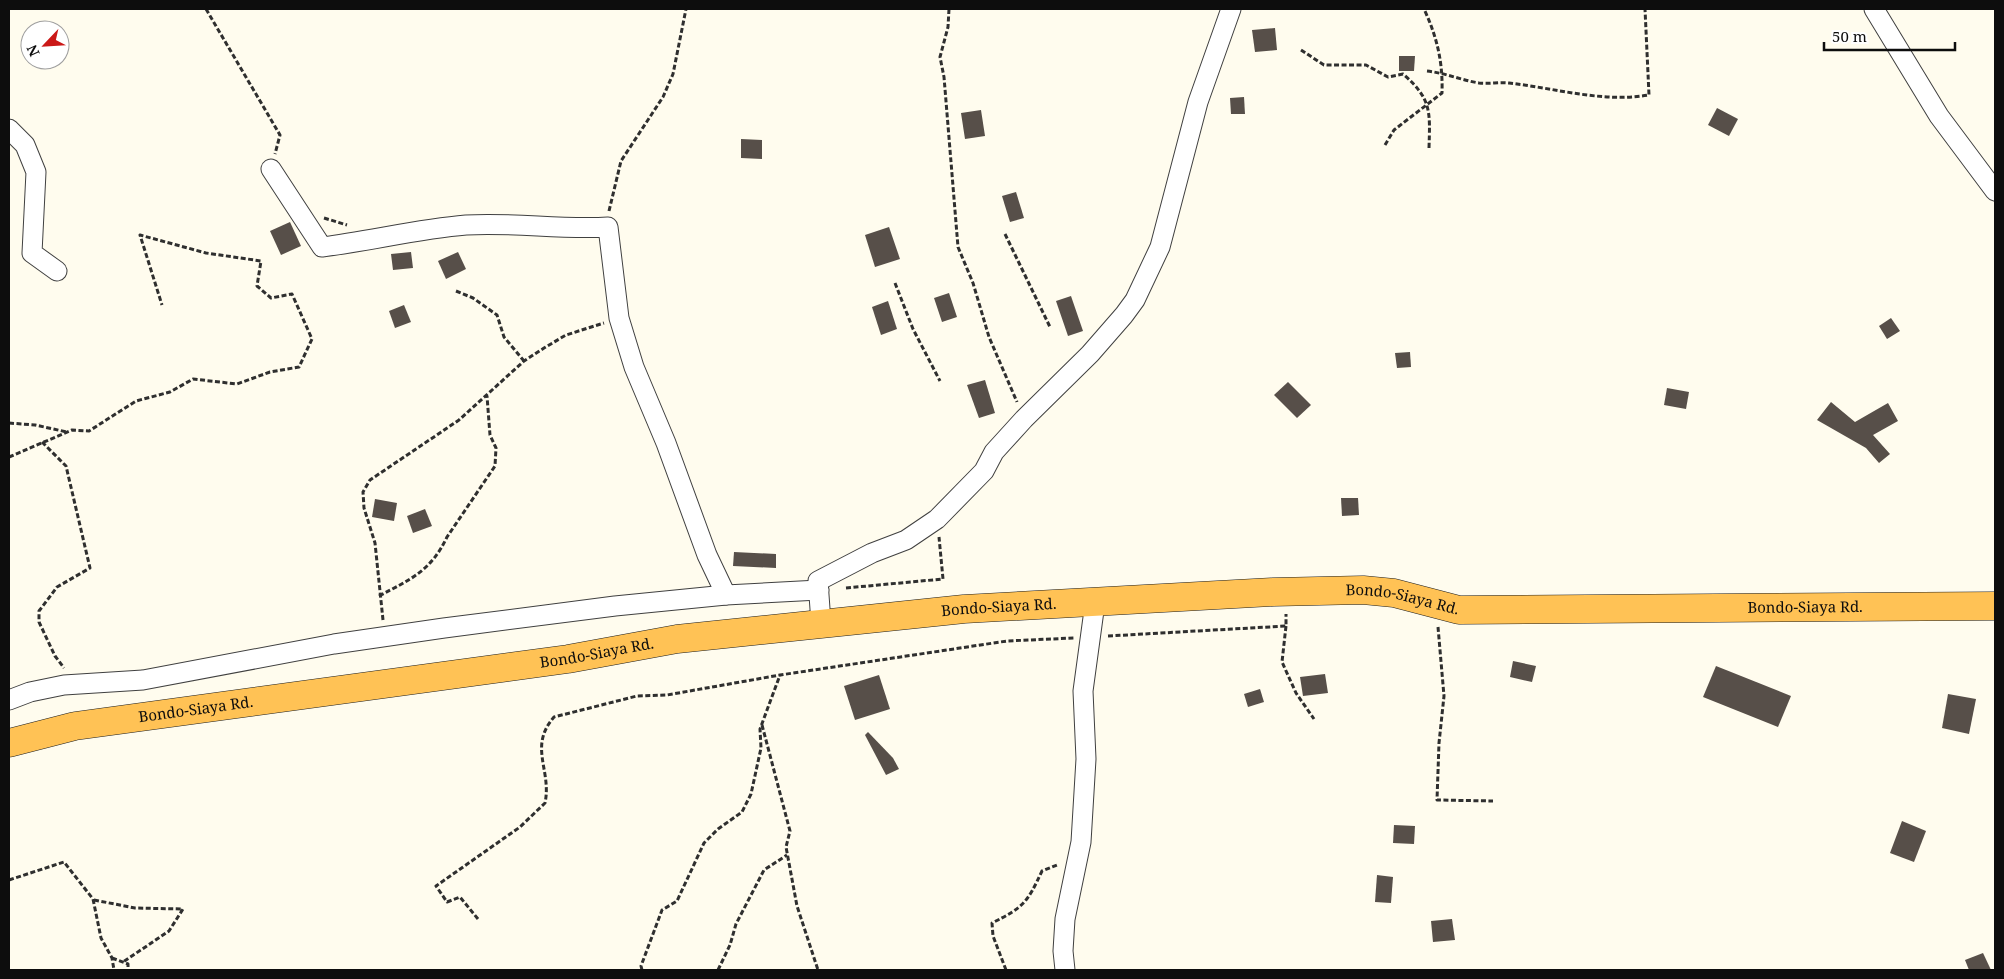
<svg xmlns="http://www.w3.org/2000/svg" width="2004" height="979" font-family="'Noto Serif',serif">
<style>
.building{fill:#574f49}
.lines{fill:none;stroke-linecap:round;stroke-linejoin:round}
.minor-casing{stroke:#404040;stroke-width:21}
.trunk-casing{stroke:#1e1e1e;stroke-width:29}
.path{stroke:#2f2f2f;stroke-width:3;stroke-dasharray:5 2.5;stroke-linecap:butt}
.minor{stroke:#fff;stroke-width:19}
.trunk{stroke:#ffc255;stroke-width:28}
.labels{text-anchor:middle;stroke-width:5;stroke-linejoin:round;paint-order:stroke}
.street-label{font-size:15px;fill:#0d0d0d;stroke:#fff}
</style>
<rect width="100%" height="100%" fill="#fffcee"/>
<g class="building">
<path d="M1275,28L1277,50L1255,52L1252,30Z"/>
<path d="M1399,56H1415L1414,71H1399Z"/>
<path d="M1244,97L1245,114H1231L1230,98Z"/>
<path d="M1717,108L1738,119L1729,136L1708,125Z"/>
<path d="M981,110L985,136L965,139L961,113Z"/>
<path d="M741,139L762,140V159L741,158Z"/>
<path d="M1016,192L1024,218L1010,222L1002,196Z"/>
<path d="M290,222L301,246L281,255L270,231Z"/>
<path d="M889,227L900,259L875,267L865,235Z"/>
<path d="M411,252L413,268L393,270L391,254Z"/>
<path d="M458,252L466,269L446,279L438,261Z"/>
<path d="M949,293L957,317L942,322L934,298Z"/>
<path d="M1071,296L1083,331L1068,336L1056,301Z"/>
<path d="M888,301L897,329L881,335L872,307Z"/>
<path d="M404,305L411,322L395,328L389,311Z"/>
<path d="M1891,318L1900,331L1887,339L1879,326Z"/>
<path d="M1410,352L1411,367L1397,368L1395,353Z"/>
<path d="M985,380L995,413L979,418L967,385Z"/>
<path d="M1288,382L1311,405L1297,418L1274,395Z"/>
<path d="M1667,388L1689,392L1686,409L1664,405Z"/>
<path d="M1831,402L1855,422L1888,403L1898,421L1873,435L1890,454L1879,463L1866,448L1817,420Z"/>
<path d="M1341,498H1358L1359,515L1342,516Z"/>
<path d="M375,499L397,503L394,521L372,517Z"/>
<path d="M425,509L432,526L413,533L407,516Z"/>
<path d="M734,552L776,554V568L733,566Z"/>
<path d="M1513,661L1536,666L1532,682L1510,677Z"/>
<path d="M1716,666L1791,696L1778,727L1703,697Z"/>
<path d="M1325,674L1328,693L1303,696L1300,677Z"/>
<path d="M879,675L890,709L855,720L844,686Z"/>
<path d="M1260,689L1264,702L1248,707L1244,694Z"/>
<path d="M1948,694L1976,699L1969,734L1942,728Z"/>
<path d="M868,732L893,758L899,769L886,775L865,735Z"/>
<path d="M1902,821L1926,831L1914,862L1890,853Z"/>
<path d="M1394,825L1415,826L1414,844L1393,843Z"/>
<path d="M1377,875L1393,877L1391,903L1375,902Z"/>
<path d="M1452,919L1455,940L1433,942L1431,921Z"/>
<path d="M1983,953L1991,970H1969L1965,960Z"/>
</g>
<g class="lines">
<defs>
<g id="minor">
<path d="M1874,9L1939,116L1995,191"/>
<path d="M9,129L25,145L36,172L32,253L57,271"/>
<path d="M271,169L322,247C370,241 418,229 466,225C514,222 561,230 608,227L619,318L634,367L666,443L707,555L726,595L819,590"/>
<path d="M821,623L818,581L872,553L906,540L937,519L984,471L994,452L1024,419L1090,354L1124,315L1135,300L1160,247L1198,102L1231,9"/>
<path d="M9,700L30,692L64,685L143,680L334,644L444,628L615,606L726,595"/>
<path d="M1065,970L1063,951L1065,919L1081,842L1086,759L1083,691L1095,603"/>
</g>
<g id="trunk">
<path id="s1" d="M9,743L75,726L568,659L677,639L964,609L1273,592L1363,590L1394,593L1459,610L1995,606"/>
</g>
</defs>
<use href="#minor" class="minor-casing"/>
<use href="#trunk" class="trunk-casing"/>
<g class="path">
<path d="M206,9L280,135L275,154"/>
<path d="M949,9L948,27L940,57L944,77L958,247L973,283L989,337L1017,402"/>
<path d="M1301,50L1324,65H1366L1388,77L1403,74C1432,99 1430,112 1429,148"/>
<path d="M1427,71C1445,73 1461,80 1479,83C1489,84 1499,82 1509,83C1555,88 1602,103 1649,95L1645,9"/>
<path d="M1385,145L1394,130L1442,93C1443,62 1437,37 1424,9"/>
<path d="M609,211L621,161L663,97L673,74L686,9"/>
<path d="M324,218L347,225"/>
<path d="M1005,234L1050,327"/>
<path d="M895,283L913,329L940,381"/>
<path d="M456,291L473,298L497,315L504,337L524,361"/>
<path d="M9,423L35,425L67,432"/>
<path d="M42,442L66,466L90,568L57,587L39,611V622L55,656L64,668"/>
<path d="M9,457L72,430L89,431L136,401L170,392L193,379L237,384L270,372L299,367L312,339L292,294L271,298L257,286L261,261L206,253L140,235L162,305"/>
<path d="M846,588L943,579L939,537"/>
<path d="M379,596C411,579 431,571 447,537L495,466L496,448L490,435L487,396"/>
<path d="M383,620L375,543L364,508L363,492L370,480L459,420L524,361L544,348L566,335L604,323"/>
<path d="M1286,626L1282,662L1296,693L1314,719"/>
<path d="M1438,627L1444,696L1439,743L1437,800L1493,801"/>
<path d="M1108,636L1286,626V614"/>
<path d="M762,725L790,831L786,847L797,906L818,970"/>
<path d="M9,880L64,862L93,899L101,938L112,958L114,970"/>
<path d="M94,900L135,908L183,909L169,931L123,962"/>
<path d="M478,919L460,897L447,902L436,886L520,827L545,803C552,770 528,747 554,717L637,696L667,695L780,675L1007,641L1074,638"/>
<path d="M112,958L128,964V970"/>
<path d="M642,970L641,966L662,910L677,901L704,843L718,829L742,812L751,794L761,748L760,729L780,675"/>
<path d="M718,970L730,945L736,924L764,870L787,855"/>
<path d="M1006,970L993,936L992,923C1024,907 1027,903 1042,871L1057,865"/>
</g>
<use href="#minor" class="minor"/>
<use href="#trunk" class="trunk"/>
</g>
<g class="labels">
<g class="street-label">
<text dy="5" stroke="none"><textPath href="#s1" startOffset="1405">Bondo-Siaya Rd.</textPath></text>
<text dy="5" stroke="none"><textPath href="#s1" startOffset="1809">Bondo-Siaya Rd.</textPath></text>
<text dy="5" stroke="none"><textPath href="#s1" startOffset="1000">Bondo-Siaya Rd.</textPath></text>
<text dy="5" stroke="none"><textPath href="#s1" startOffset="595">Bondo-Siaya Rd.</textPath></text>
<text dy="5" stroke="none"><textPath href="#s1" startOffset="190">Bondo-Siaya Rd.</textPath></text>
</g>
</g>
<rect width="2004" height="979" fill="none" stroke="#0d0d0d" stroke-width="20"/>
<g transform="translate(45 45) rotate(245)"><circle r="24" fill="#ffffff" stroke="#9e9e9e"/>
<path d="M0-4L9 19L0 12L-9 19Z" fill="#cb1817"/>
<text y="-8" font-size="14" font-weight="bold" text-anchor="middle" fill="#0d0d0d">N</text>
</g>
<path d="M1824 42v8h131v-8" fill="none" stroke="#0d0d0d" stroke-width="2.5"/>
<text x="1832" y="42" font-size="15" fill="#0d0d0d" stroke="#ffffff" stroke-width="4" paint-order="stroke">50 m</text>
</svg>
